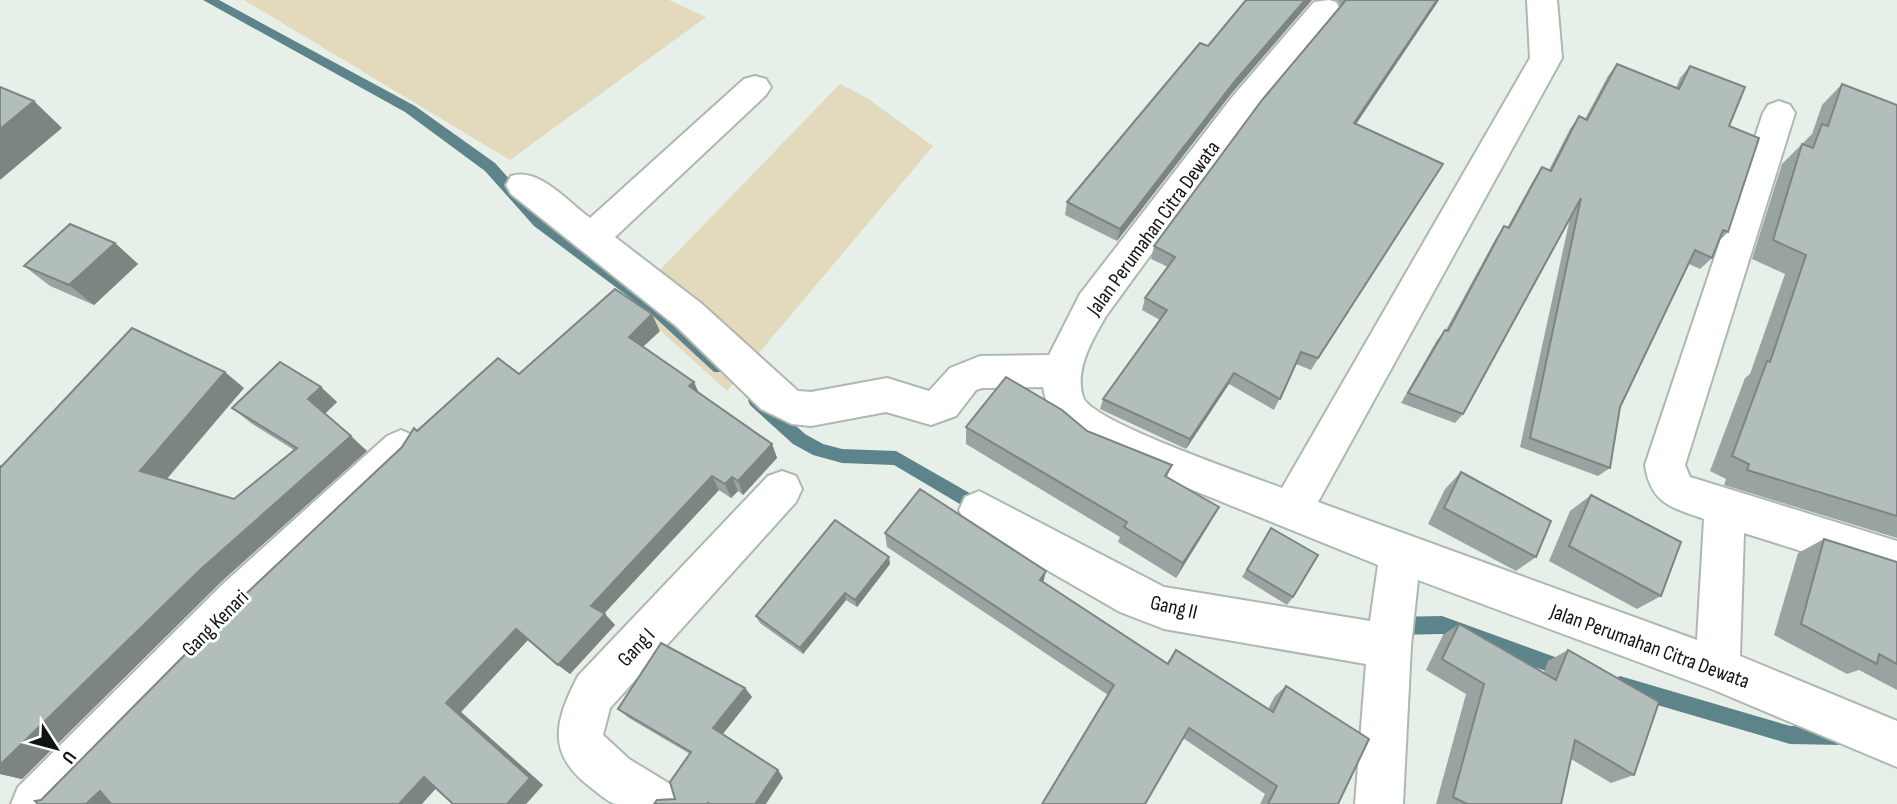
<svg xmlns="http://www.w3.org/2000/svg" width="1897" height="804" font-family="'Sofia Sans Condensed',sans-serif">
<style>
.green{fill:#e3d9bc}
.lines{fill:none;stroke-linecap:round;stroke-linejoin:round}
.stream{fill:#5c848a;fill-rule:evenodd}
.minor-casing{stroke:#aeb7b0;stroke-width:4}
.minor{fill:#fff;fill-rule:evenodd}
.wall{fill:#99a3a1}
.shaded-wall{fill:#7d8583}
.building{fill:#b2bebb;stroke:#7d8583;stroke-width:2}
.labels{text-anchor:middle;stroke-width:6;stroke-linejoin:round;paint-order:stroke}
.street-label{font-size:21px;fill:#101310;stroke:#fff}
</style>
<rect width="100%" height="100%" fill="#e7f0e8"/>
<g class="green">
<path d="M244,0H669L706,17L510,160Z"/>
<path d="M840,84L867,98L933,146L727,391L629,302Z"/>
</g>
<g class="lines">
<g class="stream">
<path d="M203,0H219L415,106L495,163L544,218L659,304L724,362L727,367L724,372H714L649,312L534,226L485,171L405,112Z"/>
<path d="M756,393L762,395L805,434L823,444L842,449L896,451L987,503L989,508L987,513L981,516L975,513L894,465L842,463L813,455L793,444L750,405L748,400L750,395Z"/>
<path d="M1442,616L1574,664L1577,670L1574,676L1568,679L1442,634L1392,635L1386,632L1383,626L1386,620L1392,617Z"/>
<path d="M1620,676L1790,726L1842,727L1849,729L1851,736L1849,743L1842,745L1790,744L1620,694L1614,691L1611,685L1614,679Z"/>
</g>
<defs>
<g id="minor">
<path d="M1329,0L1336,2L1340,9L1336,16L1255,112L1106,316C1093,339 1074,369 1083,397C1091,422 1251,476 1282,488L1530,58L1527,0H1557L1562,58L1318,502L1697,640L1704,519C1671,507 1651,504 1645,465L1763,113L1768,105L1779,101L1790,105L1795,113L1685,465L1690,477L1897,541V581L1744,533L1740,656L1897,721V767L1714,690L1418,580L1411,646L1403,804H1355L1366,664L1164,629L1120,612L965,523L959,510L965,497L979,491L1164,587L1370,621L1378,565L1084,446C1062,430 1048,416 1043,387L982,388L976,390L956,416L931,425L886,412L811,426L792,424L761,409L676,326L511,194L506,185L511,176C539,167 568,202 590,218L744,79L755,76L766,79L771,87L766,95L615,237L702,304L798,391L811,392L887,378L929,391L950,368L980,356L1049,355L1080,294L1233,96L1314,2Z"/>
<path d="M401,430L415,436L421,448L415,460L254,613L68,804H11L18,787L224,583L387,436Z"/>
<path d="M782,471L796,476L802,489L796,502L610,708L603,735L629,759L675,787L682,804C661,804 636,804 616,804C607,802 597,792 589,786C545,752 556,719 578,676L768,476Z"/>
</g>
</defs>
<use href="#minor" class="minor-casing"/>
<use href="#minor" class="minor"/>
</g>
<g class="wall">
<path d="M1312,0L1231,94L1117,241L1065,215L1067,202L1208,46Z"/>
<path d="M1336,0H1439L1356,124L1443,164L1311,370L1296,364L1274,410L1229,384L1186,449L1100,409L1103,399L1160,320L1142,310L1145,298L1168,267L1151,259L1154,246L1341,7L1338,1Z"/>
<path d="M1617,64L1676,88L1680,78L1690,66L1729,126L1728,232L1718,242L1712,258L1700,269L1689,264L1620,407L1610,468L1598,476L1520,447L1570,218L1463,414L1455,423L1401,403L1437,340L1446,330L1496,238L1504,226L1507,228L1534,179L1542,167L1549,170L1570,129L1579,116L1585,119L1608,76Z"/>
<path d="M1842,84L1897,105V538L1724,485L1726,479L1710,471L1745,378L1750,374L1785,274L1752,259L1782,164L1812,134L1822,105Z"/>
<path d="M115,243L138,264L94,305L50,286L24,266Z"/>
<path d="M660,331L643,347L694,382L699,393L772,444L777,458L743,495L738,491L731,498L719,490L604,613L615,625L570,674L528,640L461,712L543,785L526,804H453L436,789L41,800L402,447L417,431L519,374Z"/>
<path d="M321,387L337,402L325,414L367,451L222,581L22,779L0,774V466L244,388L167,479L234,499L294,450L251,423L232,408Z"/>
<path d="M966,427L1087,431L1172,465L1167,477L1210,523L1176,578L1118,542L1120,537L966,444Z"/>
<path d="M1461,472L1536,557L1516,571L1428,524L1445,489Z"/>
<path d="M1591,495L1661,596L1637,609L1549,561L1570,511Z"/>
<path d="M1271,528L1293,597L1287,605L1242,577Z"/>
<path d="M885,533L1043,583L1167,663L1176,650L1268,709L1275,696L1286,686L1338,804H1260L1265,794L1183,738L1108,695L887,547Z"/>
<path d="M1824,539L1897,562V690L1859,670L1847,674L1774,635L1798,553Z"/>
<path d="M890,564L857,607L846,600L803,654L760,623L756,616Z"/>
<path d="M1459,624L1544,673L1548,661L1568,650L1634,775L1611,783L1571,759L1561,804H1436L1466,694L1426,670L1443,635Z"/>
<path d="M745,688L752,697L723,734L778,770L783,778L675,799L690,754L629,718L618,709Z"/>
</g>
<g class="shaded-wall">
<path d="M1305,0H1314H1312L1231,94L1117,241L1120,229L1235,81Z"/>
<path d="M1437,0H1439L1348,136L1354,123Z"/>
<path d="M34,101L62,128L0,180V129Z"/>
<path d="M115,243L138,264L94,305L69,285Z"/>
<path d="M652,314L660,331L636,353L629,337Z"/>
<path d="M225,372L244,388L162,484L140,471Z"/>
<path d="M1234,373L1229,384L1186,449L1190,439Z"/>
<path d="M694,382L700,397L689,386Z"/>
<path d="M321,387L337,402L324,414L308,399Z"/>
<path d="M351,436L367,451L222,581L22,779L0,774V765L201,569Z"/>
<path d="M772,444L777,458L743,495L738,481Z"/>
<path d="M712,476L719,490L601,617L591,606Z"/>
<path d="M732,477L738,491L731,498L725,484Z"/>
<path d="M1219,507L1210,523L1176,578L1183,563Z"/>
<path d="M889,557L890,564L857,607L855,600Z"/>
<path d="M1046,571L1043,584L1040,580Z"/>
<path d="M845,593L846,600L803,654L800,648Z"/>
<path d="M605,614L615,625L570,674L558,665Z"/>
<path d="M516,629L528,640L461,712L543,785L526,804H507L446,703Z"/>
<path d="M745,688L752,697L721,736L713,728Z"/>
<path d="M778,770L783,778L766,804H755Z"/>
<path d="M424,777L440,784L422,804H399Z"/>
<path d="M100,791L120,804H86Z"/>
</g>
<g class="building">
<path d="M1246,0H1305L1235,81L1120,229L1067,202L1200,43L1208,46Z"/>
<path d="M1346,0H1437L1354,123L1443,164L1318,358L1301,352L1280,399L1234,373L1190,439L1103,399L1167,310L1145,298L1175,257L1154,246L1262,100Z"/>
<path d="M1617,64L1679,89L1690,66L1745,87L1729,126L1759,138L1728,232L1723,230L1712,258L1695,250L1620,407L1610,468L1530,438L1581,198L1463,414L1408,393L1445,330L1448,331L1504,226L1509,228L1542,167L1551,171L1579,116L1587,120Z"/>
<path d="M1842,84L1897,105V516L1747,470L1749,464L1732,456L1767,361L1770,362L1806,255L1773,240L1802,144L1813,148L1822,124L1828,126Z"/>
<path d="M0,87L34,101L0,129Z"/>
<path d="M70,224L115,243L69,285L24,266Z"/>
<path d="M615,289L652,314L629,337L694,382L689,386L772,444L738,481L732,477L725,484L712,476L591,606L605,614L558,665L516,629L446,703L530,778L507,804H453L424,777L399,804H111L100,791L86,804H38L35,801L41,800L235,604L402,447L414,428L417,431L498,358L519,374Z"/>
<path d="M132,328L225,372L140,471L234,499L297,448L232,408L280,362L321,387L308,399L351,436L201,569L0,765V466L1,467Z"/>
<path d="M1006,377L1062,410L1087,431L1172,465L1165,476L1219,507L1183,563L1124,527L1127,522L966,427Z"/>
<path d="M1461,472L1551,521L1536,557L1444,508Z"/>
<path d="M920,489L1046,571L1040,580L1168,664L1176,650L1273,712L1286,686L1369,739L1338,804H1268L1277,786L1189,728L1145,804H1042L1114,685L885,533Z"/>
<path d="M1591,495L1681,542L1661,596L1569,546Z"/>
<path d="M835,520L889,557L855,600L845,593L800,648L756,616Z"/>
<path d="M1271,528L1318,555L1293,597L1247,570Z"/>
<path d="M1824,539L1897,562V664L1879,654L1877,664L1801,624Z"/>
<path d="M1459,624L1556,680L1568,650L1659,702L1634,775L1575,740L1561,804H1467L1453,797L1484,684L1442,659Z"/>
<path d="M661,643L745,688L713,728L778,770L755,804H710L708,803L707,804H654L657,800L675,799L670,782L691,752L618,709Z"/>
</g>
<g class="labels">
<g class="street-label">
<text transform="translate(1153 228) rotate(-54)" y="7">Jalan Perumahan Citra Dewata</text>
<text transform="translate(1174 607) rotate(13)" y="7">Gang II</text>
<text transform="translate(215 623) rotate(-45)" y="7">Gang Kenari</text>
<text transform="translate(1650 646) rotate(20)" y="7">Jalan Perumahan Citra Dewata</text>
<text transform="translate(636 647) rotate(-47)" y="7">Gang I</text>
</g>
</g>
<g transform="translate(56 748) rotate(126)" stroke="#ffffff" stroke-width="5" paint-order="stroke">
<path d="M0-5L12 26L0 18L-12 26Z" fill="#101310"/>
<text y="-10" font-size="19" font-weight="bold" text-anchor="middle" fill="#101310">U</text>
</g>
</svg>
